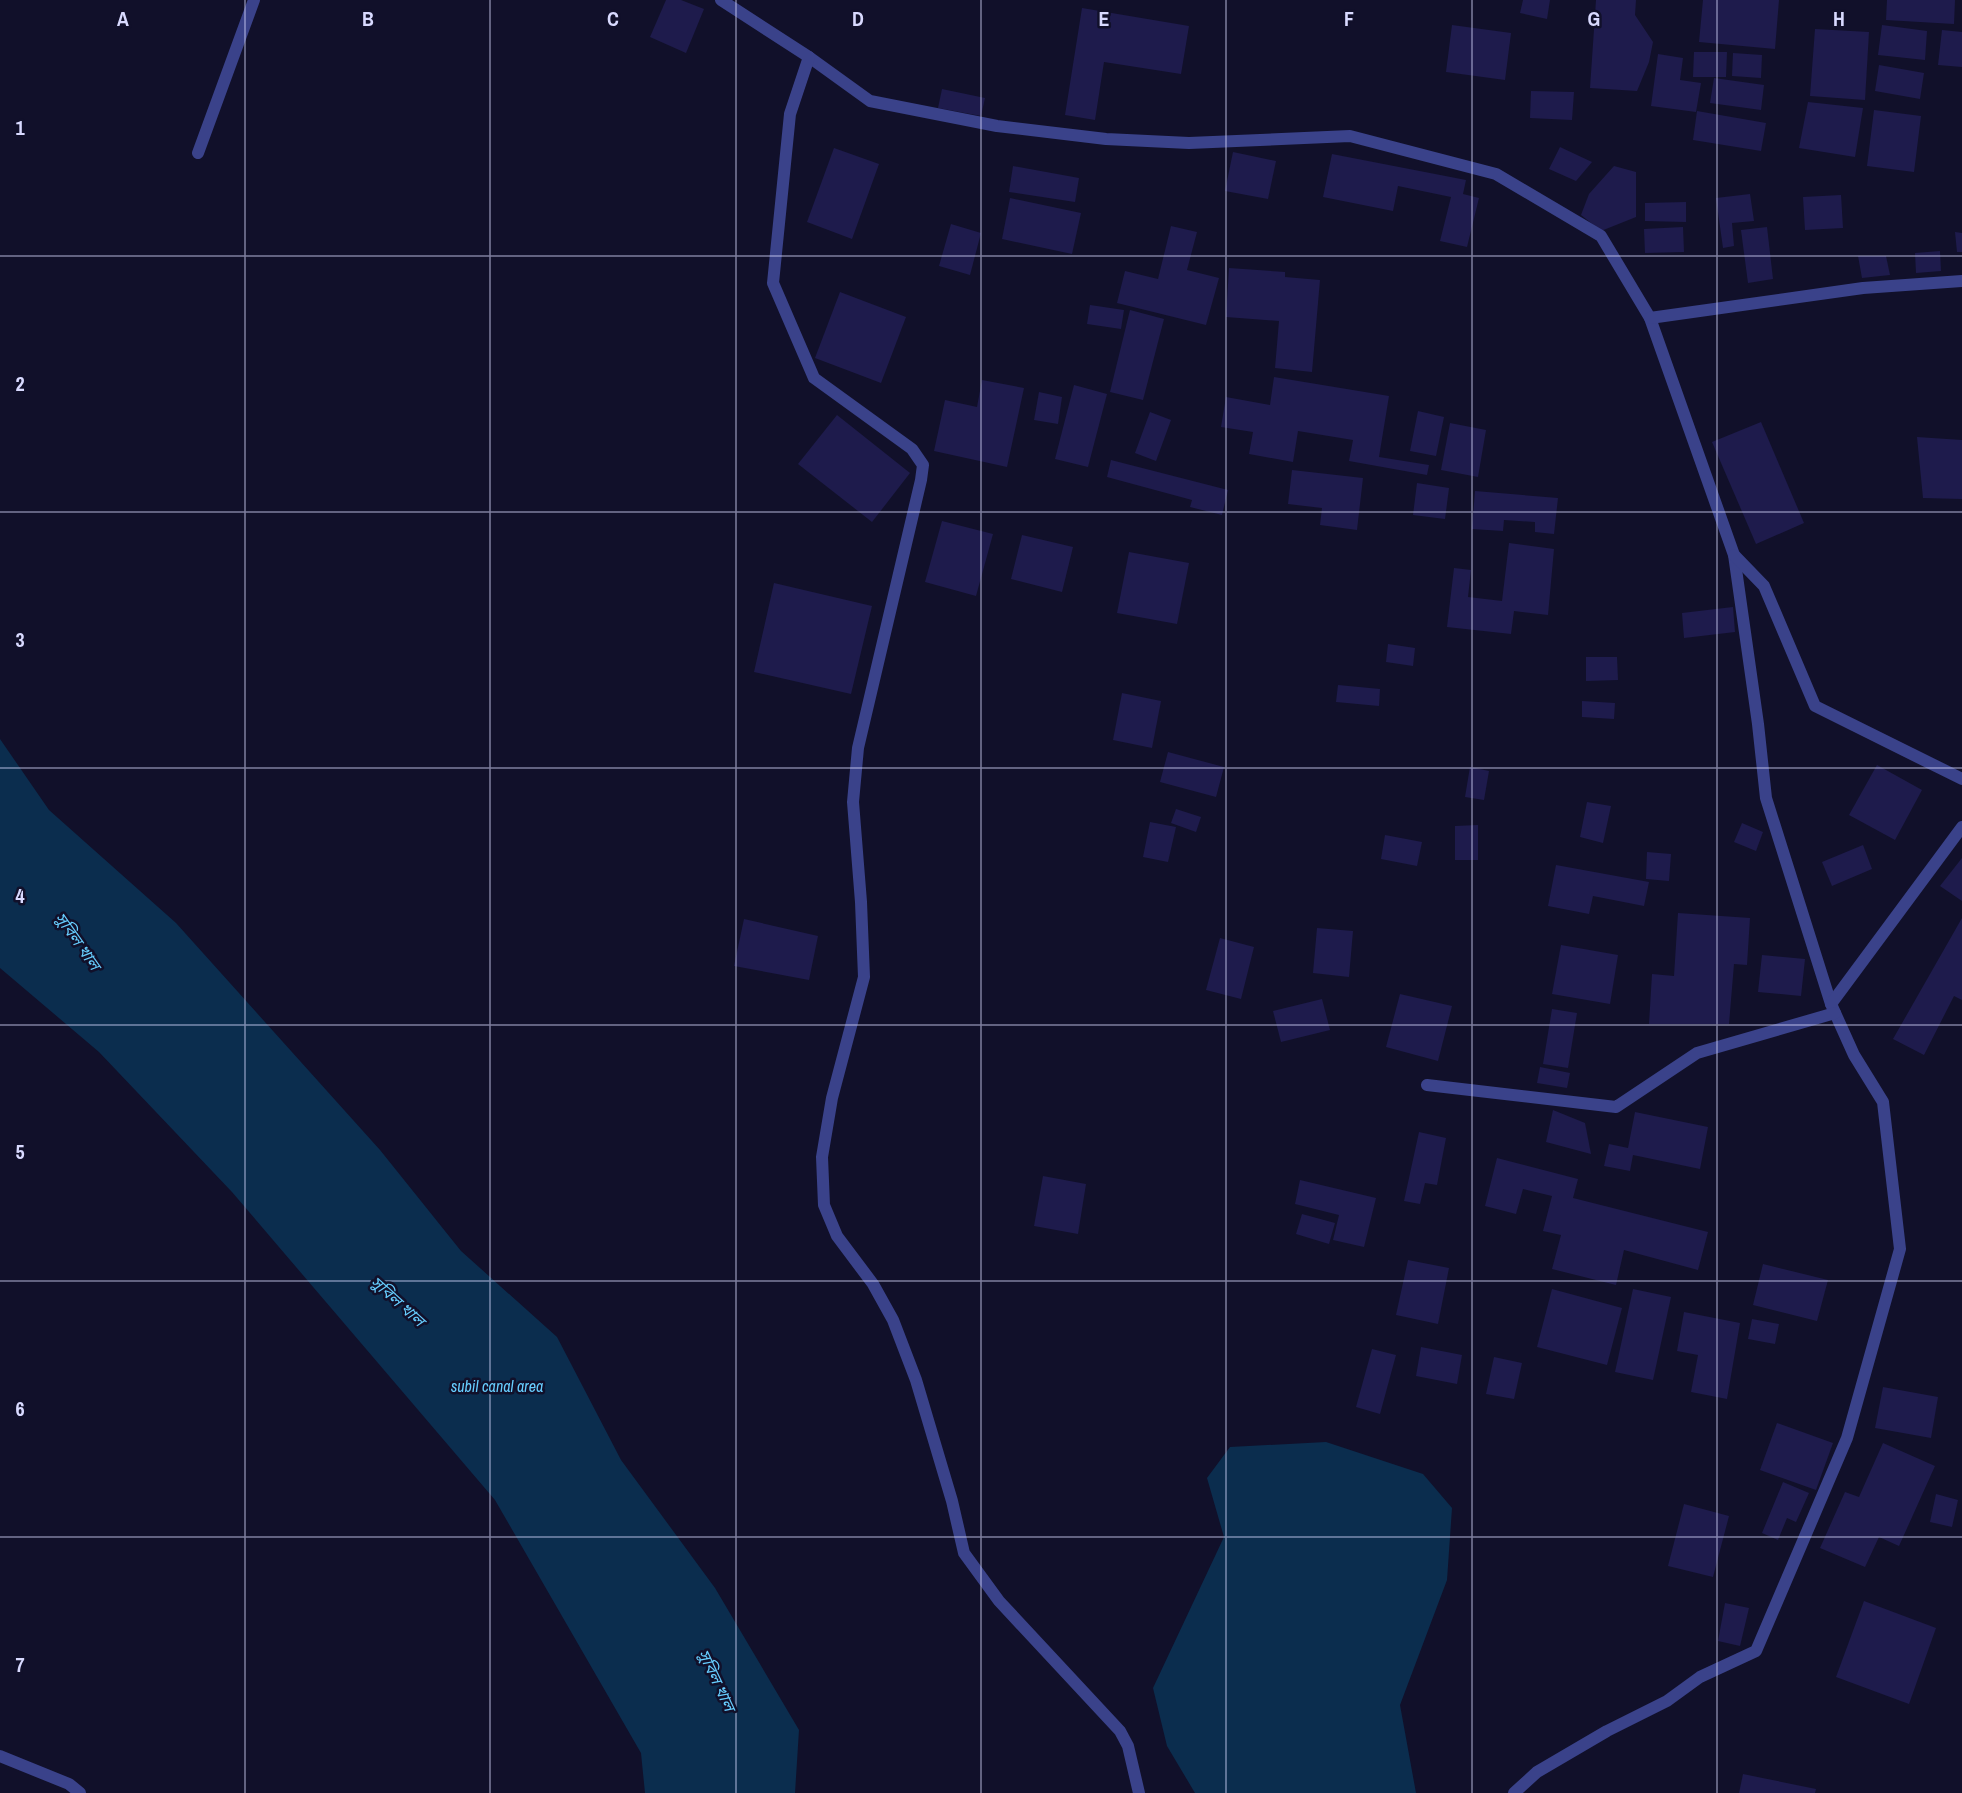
<svg xmlns="http://www.w3.org/2000/svg" width="1962" height="1793" font-family="'Archivo Narrow','Noto Sans Bengali',sans-serif">
<style>
.water{fill:#0b2d4e}
.building{fill:#1e1b4c}
.lines{fill:none;stroke-linecap:round;stroke-linejoin:round}
.minor{stroke:#3a428a;stroke-width:12}
.tertiary{stroke:#3a428a;stroke-width:12}
.grid{fill:none;stroke:#d9daff;stroke-width:1.5;stroke-opacity:0.55}
.labels{text-anchor:middle;stroke-width:5;stroke-linejoin:round;paint-order:stroke}
.water-label{font-size:16px;font-style:italic;fill:#67ceff;stroke:#11102a}
.grid-label{font-size:20px;text-anchor:middle;font-weight:bold;fill:#d9daff;stroke:#11102a;stroke-width:5;stroke-linejoin:round;paint-order:stroke}
</style>
<rect width="100%" height="100%" fill="#11102a"/>
<g class="water">
<path d="M0,739L49,810L176,923L380,1150L461,1251L557,1337L621,1460L715,1588L799,1730L795,1793H645L641,1753L495,1500L232,1192L99,1052L0,968Z"/>
<path d="M1326,1442L1423,1474L1452,1508L1447,1580L1400,1705L1416,1793H1195L1167,1746L1153,1688L1224,1537L1207,1478L1230,1447Z"/>
</g>
<g class="building">
<path d="M666,0H681L704,9L686,53L650,37Z"/>
<path d="M1523,0H1550L1547,19L1520,13Z"/>
<path d="M1596,0H1636L1635,15L1653,42L1649,62L1637,91L1590,88Z"/>
<path d="M1703,0H1779L1775,49L1699,42Z"/>
<path d="M1887,0H1955L1954,24L1886,20Z"/>
<path d="M1082,8L1189,26L1181,74L1104,62L1095,120L1065,115Z"/>
<path d="M1452,25L1511,33L1505,80L1446,72Z"/>
<path d="M1882,25L1927,31L1925,60L1878,55Z"/>
<path d="M1815,29L1869,32L1865,100L1810,96Z"/>
<path d="M1942,30L1962,32V67L1938,65Z"/>
<path d="M1694,52H1727L1726,77H1693Z"/>
<path d="M1733,53L1762,55L1761,78L1732,76Z"/>
<path d="M1658,54L1683,58L1680,80L1701,83L1696,112L1651,106Z"/>
<path d="M1879,65L1924,73L1920,99L1875,91Z"/>
<path d="M1714,78L1764,85L1761,110L1710,103Z"/>
<path d="M942,89L985,98L981,116L938,108Z"/>
<path d="M1531,91L1574,92L1572,120L1530,118Z"/>
<path d="M1808,102L1863,108L1855,157L1799,148Z"/>
<path d="M1874,110L1921,116L1914,172L1867,166Z"/>
<path d="M1697,111L1766,123L1761,151L1693,140Z"/>
<path d="M1560,147L1592,162L1576,181L1549,169Z"/>
<path d="M834,148L879,164L852,239L807,222Z"/>
<path d="M1233,152L1276,161L1268,199L1225,191Z"/>
<path d="M1332,154L1466,180L1463,194L1479,198L1467,247L1440,241L1451,197L1398,186L1393,211L1323,197Z"/>
<path d="M1013,166L1079,178L1075,202L1009,192Z"/>
<path d="M1614,166L1636,172V217L1601,231L1581,215L1589,194Z"/>
<path d="M1750,194L1754,221L1732,223L1734,246L1723,248L1716,198Z"/>
<path d="M1841,195L1843,228L1805,230L1803,197Z"/>
<path d="M1010,198L1081,213L1072,254L1002,239Z"/>
<path d="M1686,202V222L1645,221V203Z"/>
<path d="M951,224L981,233L970,275L939,266Z"/>
<path d="M1171,226L1197,232L1187,270L1219,278L1206,325L1117,303L1125,271L1158,279Z"/>
<path d="M1683,227L1684,252L1645,253L1644,229Z"/>
<path d="M1767,227L1773,279L1748,283L1741,230Z"/>
<path d="M1955,232L1962,233V252H1957Z"/>
<path d="M1940,251L1941,271L1916,273L1915,253Z"/>
<path d="M1858,256H1886L1890,275L1862,278Z"/>
<path d="M1229,268L1285,272V277L1320,280L1312,372L1275,368L1279,321L1226,317Z"/>
<path d="M840,292L906,317L881,383L815,358Z"/>
<path d="M1090,305L1124,310L1121,329L1087,324Z"/>
<path d="M1130,310L1164,319L1143,400L1110,392Z"/>
<path d="M1274,377L1389,396L1379,457L1429,465L1427,475L1349,461L1353,440L1298,431L1293,462L1249,454L1253,432L1221,427L1226,397L1270,405Z"/>
<path d="M982,380L1024,388L1007,467L934,451L945,400L977,407Z"/>
<path d="M1074,385L1107,394L1088,467L1055,459Z"/>
<path d="M1039,392L1062,397L1058,424L1034,420Z"/>
<path d="M1418,411L1444,417L1436,456L1410,451Z"/>
<path d="M1150,412L1171,420L1156,461L1135,453Z"/>
<path d="M837,415L910,473L872,522L798,464Z"/>
<path d="M1761,422L1804,523L1756,544L1712,442Z"/>
<path d="M1450,423L1486,430L1478,477L1441,470Z"/>
<path d="M1917,437L1962,440V499L1923,498Z"/>
<path d="M1111,460L1228,490L1222,515L1190,507L1192,500L1107,477Z"/>
<path d="M1292,470L1363,478L1357,530L1320,525L1322,508L1288,504Z"/>
<path d="M1417,483L1449,488L1445,519L1413,515Z"/>
<path d="M1475,491L1558,498L1554,534L1535,532V522L1504,520L1503,531L1472,529Z"/>
<path d="M942,521L993,534L976,596L925,582Z"/>
<path d="M1022,535L1073,547L1062,592L1011,579Z"/>
<path d="M1509,543L1554,549L1548,615L1514,611L1511,634L1447,627L1454,568L1471,570L1468,597L1502,601Z"/>
<path d="M1129,552L1189,563L1177,624L1117,613Z"/>
<path d="M774,583L872,606L851,694L754,672Z"/>
<path d="M1733,607L1735,632L1684,638L1682,613Z"/>
<path d="M1388,644L1415,648L1413,666L1386,662Z"/>
<path d="M1586,657H1617L1618,680L1586,681Z"/>
<path d="M1338,685L1380,689L1379,706L1336,702Z"/>
<path d="M1122,693L1161,701L1152,748L1113,740Z"/>
<path d="M1582,701L1615,703L1614,719L1582,717Z"/>
<path d="M1168,752L1224,767L1216,797L1160,782Z"/>
<path d="M1877,765L1922,790L1895,840L1849,815Z"/>
<path d="M1470,767L1489,771L1484,800L1465,797Z"/>
<path d="M1587,802L1611,806L1603,843L1580,837Z"/>
<path d="M1176,809L1201,817L1196,832L1171,823Z"/>
<path d="M1150,822L1176,827L1168,862L1143,857Z"/>
<path d="M1742,823L1763,832L1756,851L1734,842Z"/>
<path d="M1478,825V860H1455V826Z"/>
<path d="M1385,835L1422,842L1417,866L1381,859Z"/>
<path d="M1863,845L1872,869L1832,886L1822,862Z"/>
<path d="M1647,852L1671,854L1669,881L1646,879Z"/>
<path d="M1962,858V901L1940,886Z"/>
<path d="M1556,865L1649,882L1644,906L1593,896L1589,914L1548,906Z"/>
<path d="M1678,913L1750,918L1747,965L1734,964L1729,1024H1649L1652,974L1674,976Z"/>
<path d="M1962,918V1000L1954,996L1924,1055L1893,1039Z"/>
<path d="M744,919L818,936L809,980L734,966Z"/>
<path d="M1317,928L1353,931L1349,977L1313,973Z"/>
<path d="M1220,938L1254,947L1241,999L1206,990Z"/>
<path d="M1561,945L1618,955L1610,1004L1552,994Z"/>
<path d="M1762,955L1805,959L1801,996L1758,992Z"/>
<path d="M1400,994L1452,1006L1438,1061L1386,1047Z"/>
<path d="M1322,999L1330,1030L1281,1042L1273,1011Z"/>
<path d="M1552,1009L1577,1013L1568,1068L1543,1064Z"/>
<path d="M1540,1067L1570,1073L1567,1088L1537,1083Z"/>
<path d="M1553,1110L1585,1123L1591,1154L1546,1142Z"/>
<path d="M1635,1112L1708,1127L1700,1169L1633,1155L1630,1171L1604,1166L1609,1144L1628,1148Z"/>
<path d="M1419,1132L1446,1138L1437,1185L1425,1183L1420,1204L1404,1201Z"/>
<path d="M1497,1158L1578,1179L1573,1198L1708,1232L1698,1270L1624,1250L1616,1285L1552,1269L1561,1235L1543,1231L1552,1196L1523,1189L1516,1214L1485,1206Z"/>
<path d="M1043,1176L1086,1184L1078,1234L1034,1226Z"/>
<path d="M1300,1180L1376,1198L1364,1247L1333,1240L1339,1215L1295,1204Z"/>
<path d="M1302,1214L1335,1223L1329,1244L1296,1234Z"/>
<path d="M1408,1260L1449,1268L1438,1324L1396,1315Z"/>
<path d="M1763,1264L1828,1280L1817,1321L1753,1305Z"/>
<path d="M1552,1289L1622,1308L1607,1365L1537,1347Z"/>
<path d="M1633,1289L1671,1297L1653,1380L1615,1372Z"/>
<path d="M1684,1312L1740,1323L1727,1399L1691,1392L1698,1355L1677,1351Z"/>
<path d="M1752,1319L1779,1324L1775,1344L1748,1339Z"/>
<path d="M1421,1347L1462,1355L1457,1384L1416,1376Z"/>
<path d="M1372,1349L1396,1355L1380,1414L1356,1407Z"/>
<path d="M1494,1357L1522,1363L1514,1399L1486,1394Z"/>
<path d="M1883,1387L1938,1397L1931,1438L1875,1428Z"/>
<path d="M1777,1423L1833,1443L1816,1490L1760,1470Z"/>
<path d="M1883,1443L1935,1466L1899,1546L1879,1537L1865,1567L1820,1548L1845,1492L1859,1497Z"/>
<path d="M1783,1482L1809,1493L1796,1522L1787,1518L1778,1540L1762,1533Z"/>
<path d="M1936,1494L1958,1500L1952,1527L1930,1522Z"/>
<path d="M1684,1504L1729,1516L1713,1577L1668,1566Z"/>
<path d="M1864,1601L1936,1628L1909,1704L1836,1677Z"/>
<path d="M1725,1603L1749,1608L1740,1646L1718,1641Z"/>
<path d="M1743,1774L1816,1789L1815,1793H1739Z"/>
</g>
<g class="lines">
<g class="minor">
<path d="M809,57L870,101L997,126L1106,139L1189,143L1350,136L1496,174L1601,236L1650,318L1734,555L1758,724L1766,798L1831,1004L1854,1055L1883,1102L1900,1249L1847,1438L1756,1651L1700,1677L1667,1701L1607,1731L1537,1772L1514,1793"/>
<path d="M198,153L254,0"/>
<path d="M1650,318L1863,288L1962,281"/>
<path d="M1734,555L1764,586L1815,706L1962,779"/>
<path d="M1831,1004L1962,827"/>
<path d="M1427,1085L1616,1107L1697,1053L1835,1013"/>
<path d="M0,1756L69,1784L80,1793"/>
</g>
<path class="tertiary" d="M721,0L809,57L790,114L773,283L814,378L912,449L923,465L921,480L858,748L853,802L861,902L864,977L832,1098L822,1157L824,1205L837,1236L873,1284L893,1320L916,1380L952,1501L964,1553L999,1601L1120,1731L1128,1746L1139,1793"/>
</g>
<path class="grid" d="M245,0V1793M490,0V1793M736,0V1793M981,0V1793M1226,0V1793M1472,0V1793M1717,0V1793M0,256H1962M0,512H1962M0,768H1962M0,1025H1962M0,1281H1962M0,1537H1962"/>
<g class="labels">
<g class="water-label">
<text transform="translate(78 941) rotate(55)" y="6">সুবিল খাল</text>
<text transform="translate(398 1301) rotate(42)" y="6">সুবিল খাল</text>
<text x="497" y="1392">subil canal area</text>
<text transform="translate(717 1680) rotate(65)" y="6">সুবিল খাল</text>
</g>
</g>
<g class="grid-label">
<text x="123" y="26">A</text>
<text x="368" y="26">B</text>
<text x="613" y="26">C</text>
<text x="858" y="26">D</text>
<text x="1104" y="26">E</text>
<text x="1349" y="26">F</text>
<text x="1594" y="26">G</text>
<text x="1839" y="26">H</text>
<text x="20" y="135">1</text>
<text x="20" y="391">2</text>
<text x="20" y="647">3</text>
<text x="20" y="903">4</text>
<text x="20" y="1159">5</text>
<text x="20" y="1416">6</text>
<text x="20" y="1672">7</text>
</g>
</svg>
